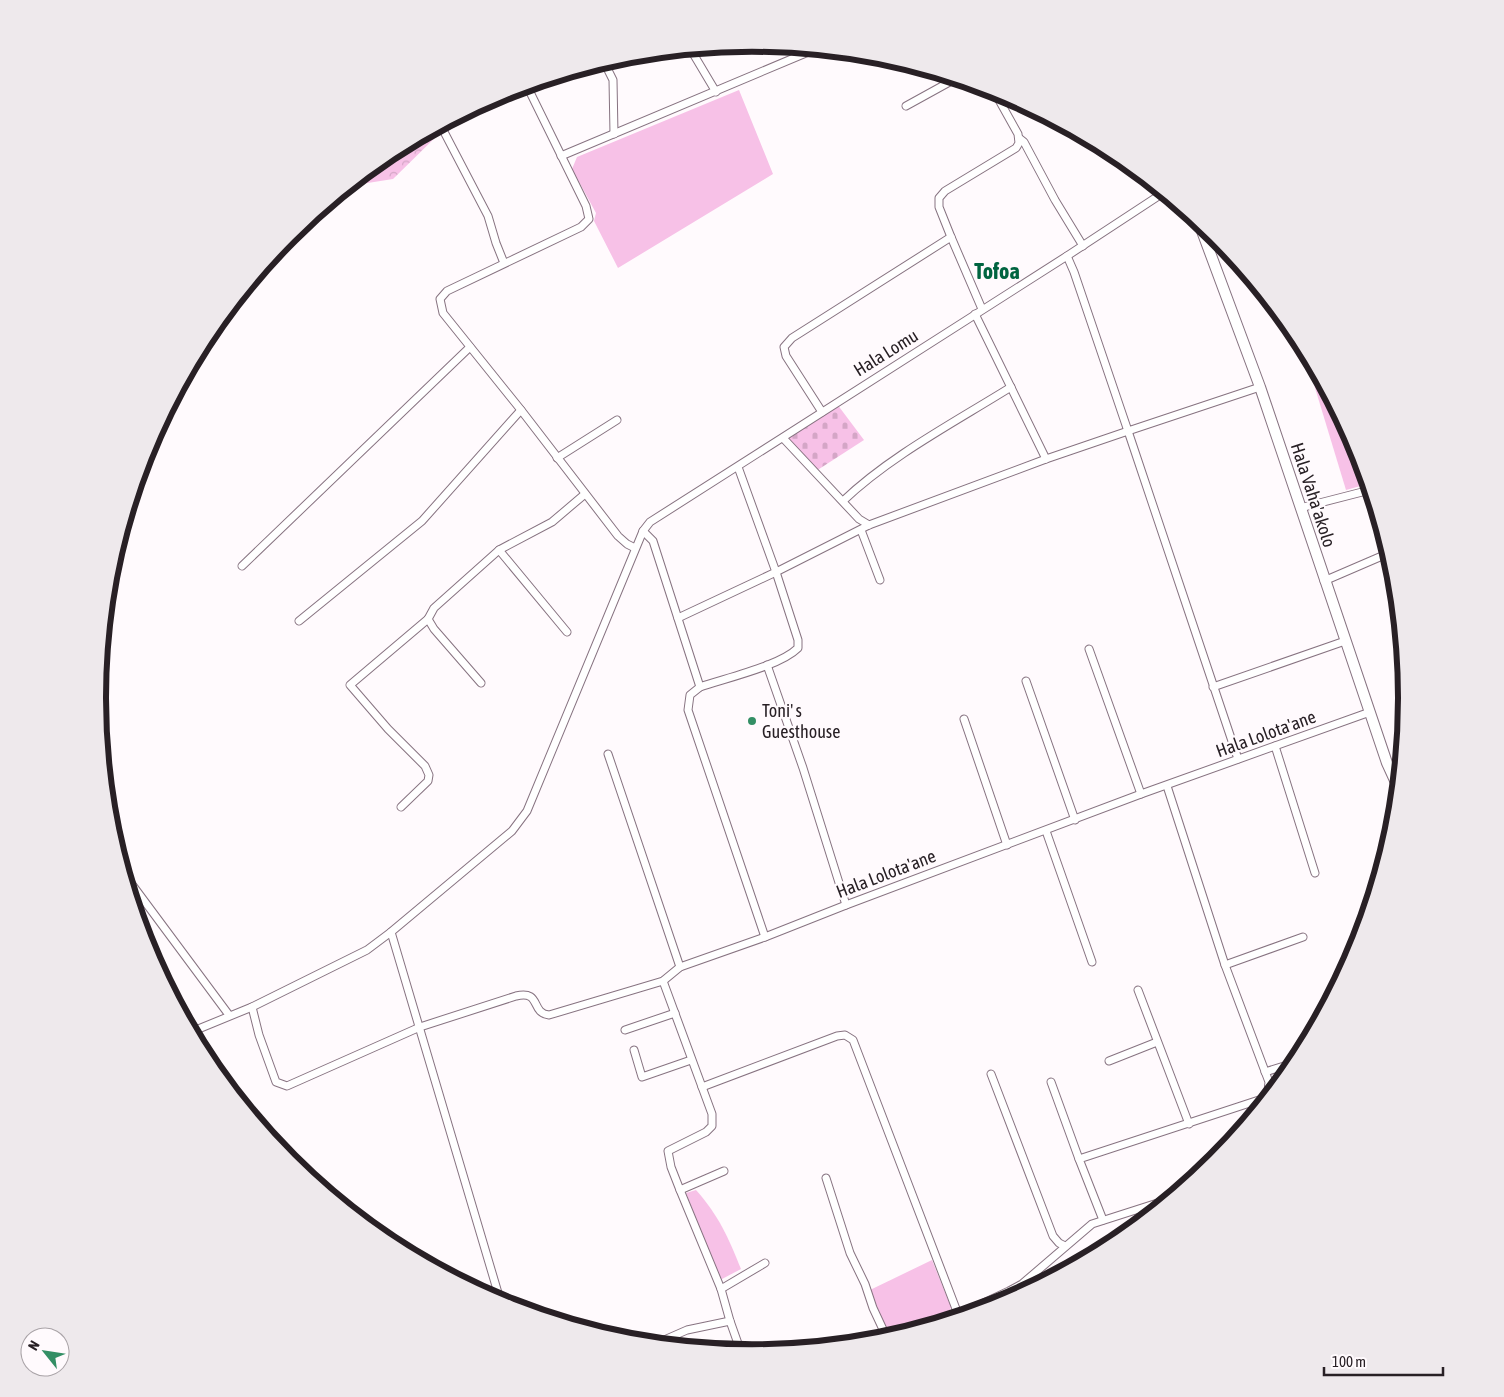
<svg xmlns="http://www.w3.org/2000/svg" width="1504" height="1397" font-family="'Asap Condensed',sans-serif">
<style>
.grass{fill:#f7c1e7}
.forest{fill:url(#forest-crowns)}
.cemetery{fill:url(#cemetery-stones)}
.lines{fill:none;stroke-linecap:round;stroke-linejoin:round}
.minor-casing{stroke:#877381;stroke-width:9}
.secondary-casing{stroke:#877381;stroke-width:12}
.minor{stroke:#fff;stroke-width:7}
.secondary{stroke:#fff;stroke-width:10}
.poi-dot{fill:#338f65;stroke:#fffafd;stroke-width:2}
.labels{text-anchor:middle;stroke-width:4.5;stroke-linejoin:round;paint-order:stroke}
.street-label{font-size:18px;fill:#282025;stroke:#fffafd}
.poi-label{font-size:18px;fill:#282025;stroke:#fffafd;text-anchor:start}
.district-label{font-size:22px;font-weight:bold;fill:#006440;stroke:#fffafd}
.rim{fill:none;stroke:#282025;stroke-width:6}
</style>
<defs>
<pattern id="forest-crowns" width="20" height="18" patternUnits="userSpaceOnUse" patternTransform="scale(1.25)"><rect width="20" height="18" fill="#f7c1e7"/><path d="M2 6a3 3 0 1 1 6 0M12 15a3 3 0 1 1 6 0" fill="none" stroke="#d4a6c6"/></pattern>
<pattern id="cemetery-stones" width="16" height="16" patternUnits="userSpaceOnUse" patternTransform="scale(1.25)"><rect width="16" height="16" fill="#f7c1e7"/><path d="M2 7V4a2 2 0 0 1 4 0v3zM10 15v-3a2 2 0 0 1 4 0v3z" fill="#d4a6c6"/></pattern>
</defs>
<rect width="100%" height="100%" fill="#fffafd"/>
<g class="grass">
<path d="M739,90L773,174L618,268L594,221L596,213L572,169L577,157Z"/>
<path d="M1302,345L1357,448L1368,484L1346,490Z"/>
<path d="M696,1190C719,1216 728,1237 741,1269L722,1279L719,1277L686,1193Z"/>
<path d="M932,1260L951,1307L949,1313L911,1331L890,1337L870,1290Z"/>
</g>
<path class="forest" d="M446,123L447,126L393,179L355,185L332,206L321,209L388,154Z"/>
<path class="cemetery" d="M837,404L864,440L816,471L787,439Z"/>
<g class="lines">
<defs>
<g id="minor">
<path d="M691,50L716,92"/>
<path d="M604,62L613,80L614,134"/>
<path d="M527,86L586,206L589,219L581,227L447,291L440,299L443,313L521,410L618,536L627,544L635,548"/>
<path d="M906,106L955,79"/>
<path d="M441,126L488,216L496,243L504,263"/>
<path d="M1019,138L1024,142L1055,200L1083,246"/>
<path d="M561,156L813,50"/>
<path d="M1067,256L1074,272L1128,431L1260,387"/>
<path d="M982,309L951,237L939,207V198L945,191L1016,148L1019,143L1018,134L994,91"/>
<path d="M975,314L1046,459"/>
<path d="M822,412L786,356L784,347L792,338L951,237"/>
<path d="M783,438L859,519L869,525"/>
<path d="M557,458L617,420"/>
<path d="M843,501C890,456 955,422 1011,387"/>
<path d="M1300,508L1370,490"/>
<path d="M861,530L880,580"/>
<path d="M643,531L653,541L700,687L690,695L688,710L765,937"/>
<path d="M499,550L567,632"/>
<path d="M242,566L470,347"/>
<path d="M1324,581L1389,553"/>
<path d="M678,618L776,572L738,467"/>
<path d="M299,621L422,521L521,410"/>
<path d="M1089,649L1141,794"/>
<path d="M767,665L803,768L846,905"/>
<path d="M1026,681L1075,820"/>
<path d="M481,683L434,629L428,619L434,608L499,550L552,522L585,494"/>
<path d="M700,687C726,678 780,666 798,648V640L776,572L869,525L1046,459L1128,431L1238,759"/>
<path d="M1213,687L1345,641"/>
<path d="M964,719L1007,845"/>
<path d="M1275,746L1315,873"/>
<path d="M608,754L680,967"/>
<path d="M401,807L428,781L429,775L425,766L388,729L350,685L428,619"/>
<path d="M1046,831L1092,962"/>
<path d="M125,875L229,1015"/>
<path d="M391,932L501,1303"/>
<path d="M1225,965L1303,937"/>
<path d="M663,981L712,1114V1126L706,1132L668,1151L671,1167L680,1190L721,1289L730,1321L741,1352"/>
<path d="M1138,990L1189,1124"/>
<path d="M252,1007L259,1035L276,1082L287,1086L420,1027L516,996C542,990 530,1013 549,1015L663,981L680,967L765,937L846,905L1141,794L1370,712"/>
<path d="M625,1030L675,1013"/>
<path d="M191,1032L252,1007L367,950L391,932L512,831L527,811L643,531L650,522L1067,256L1163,193"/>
<path d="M634,1050L642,1077L691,1060"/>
<path d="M1109,1061L1157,1042"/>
<path d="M1265,1072L1297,1062"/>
<path d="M991,1074L1053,1236L1059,1243L1065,1246"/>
<path d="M1051,1082L1079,1159"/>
<path d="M702,1087L837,1036L845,1035L853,1040L958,1314"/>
<path d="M826,1178L850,1253L865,1284L873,1308L887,1338"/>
<path d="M680,1190L724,1171"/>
<path d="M1103,1220L1079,1159L1262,1099L1268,1091L1269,1082L1225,965L1167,786"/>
<path d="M721,1289L765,1263"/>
<path d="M943,1322L1009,1291L1022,1284L1092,1224L1170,1199"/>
<path d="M655,1344L687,1330L730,1321"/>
</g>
<path id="secondary" d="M1199,223L1260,387L1387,763L1398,787"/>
</defs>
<use href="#minor" class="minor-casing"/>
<use href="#secondary" class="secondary-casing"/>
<use href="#minor" class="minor"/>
<use href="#secondary" class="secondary"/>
</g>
<circle class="poi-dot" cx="752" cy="721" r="5"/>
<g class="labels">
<g class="street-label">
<text transform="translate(886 353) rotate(-32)" y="6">Hala Lomu</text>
<text transform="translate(1313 495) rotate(72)" y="6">Hala Vaha'akolo</text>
<text transform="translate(1266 734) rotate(-20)" y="6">Hala Lolota'ane</text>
<text transform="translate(886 874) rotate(-21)" y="6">Hala Lolota'ane</text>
</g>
<g class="poi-label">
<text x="762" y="717">Toni' s<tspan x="762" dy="21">Guesthouse</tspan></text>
</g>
<g class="district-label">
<text x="997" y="279">Tofoa</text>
</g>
</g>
<path d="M0 0H1504V1397H0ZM106 698a646 646 0 1 1 1292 0a646 646 0 1 1-1292 0Z" fill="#eee9ec" fill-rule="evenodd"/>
<path class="rim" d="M106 698a646 646 0 1 1 1292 0a646 646 0 1 1-1292 0Z"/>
<g transform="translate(45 1352) rotate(300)"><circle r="24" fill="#fffafd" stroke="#a9a3a7"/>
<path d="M0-4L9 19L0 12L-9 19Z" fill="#338f65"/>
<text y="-8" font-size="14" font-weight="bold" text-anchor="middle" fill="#282025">N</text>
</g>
<path d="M1324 1367v8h119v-8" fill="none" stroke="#282025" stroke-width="2.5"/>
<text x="1332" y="1367" font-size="15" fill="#282025" stroke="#fffafd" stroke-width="4" paint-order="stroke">100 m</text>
</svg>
